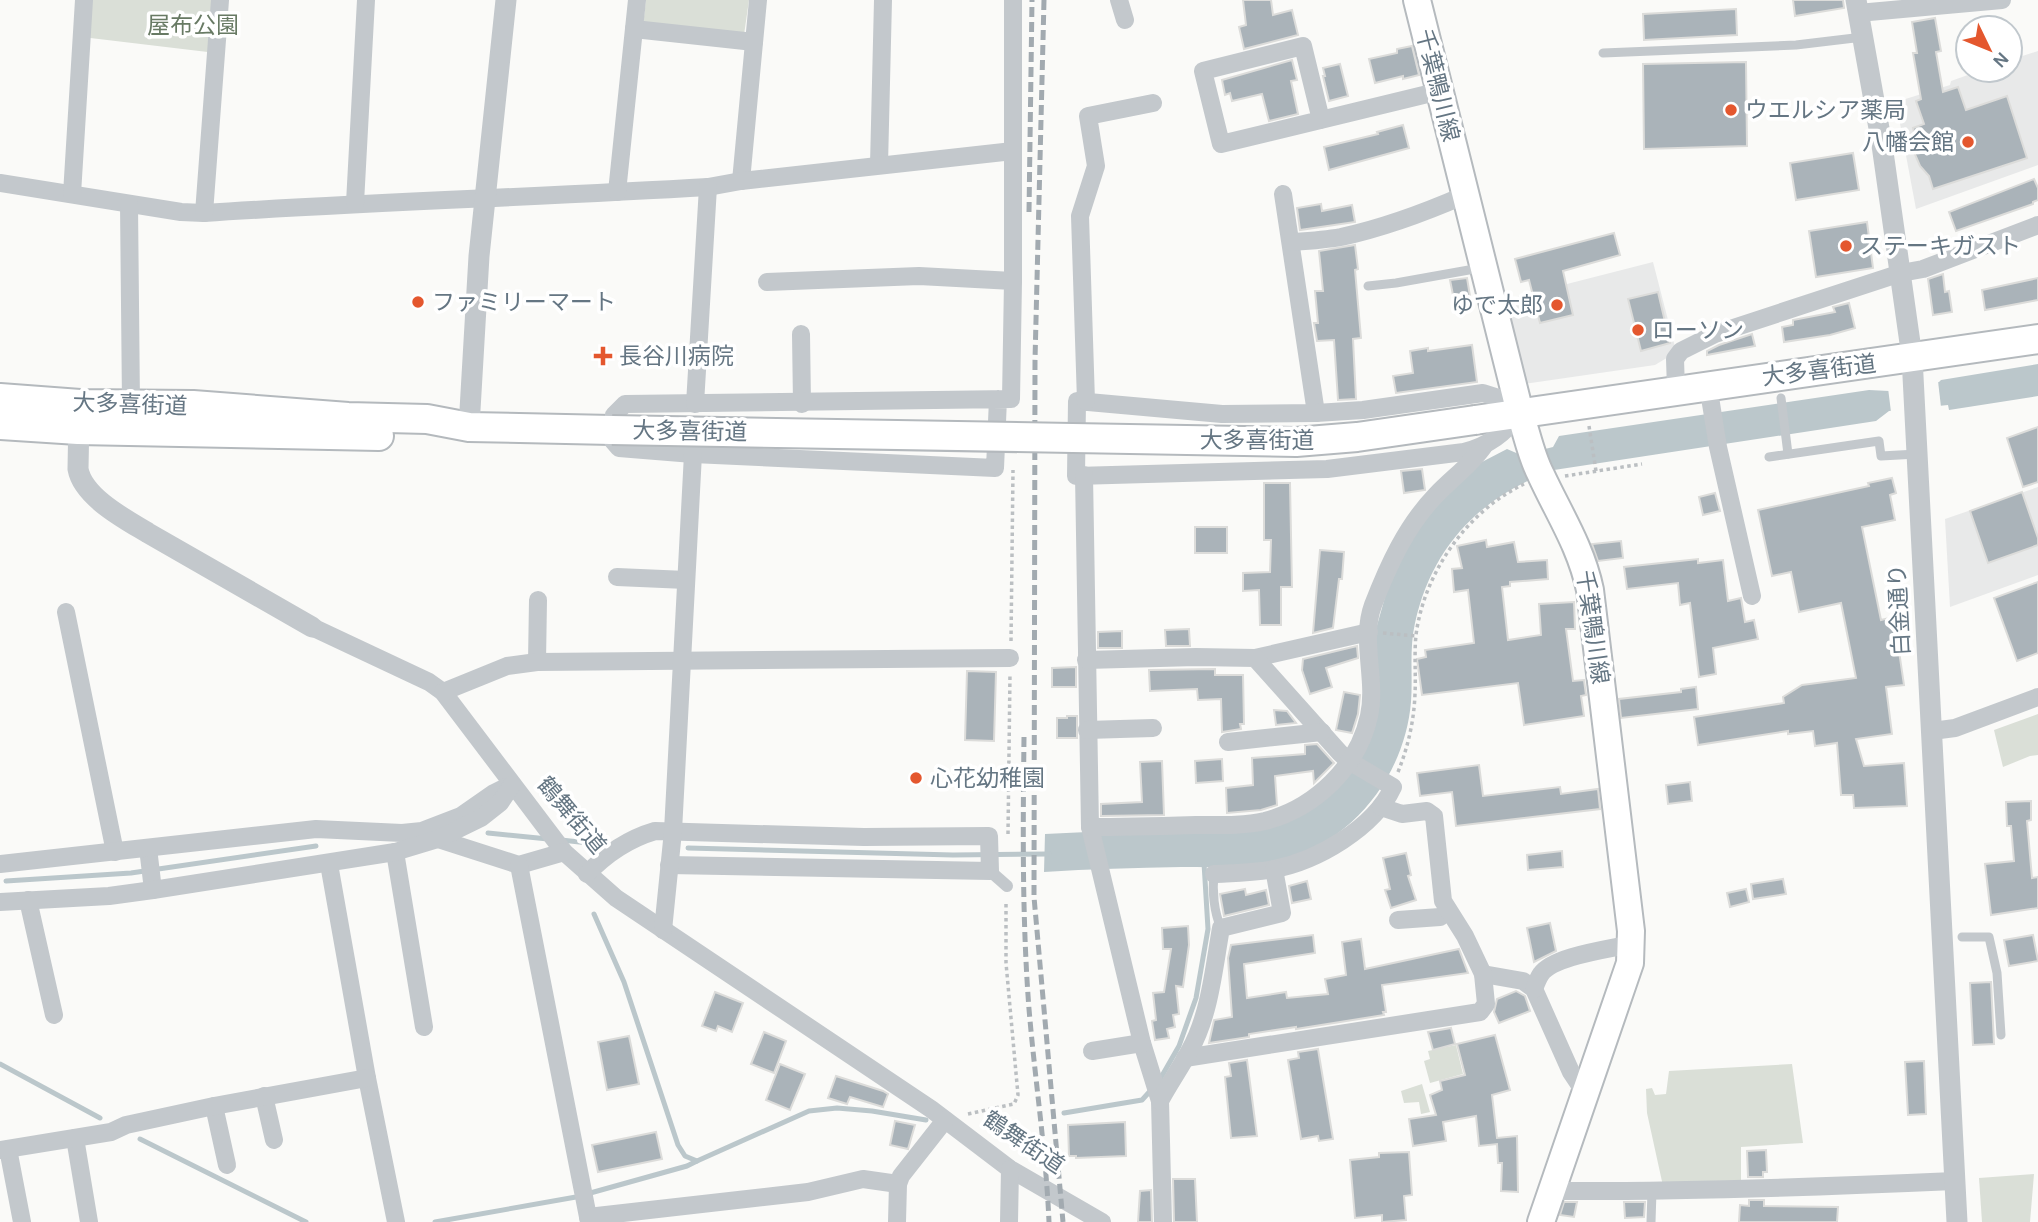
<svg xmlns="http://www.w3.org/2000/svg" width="2038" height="1222" font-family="Karla,'Noto Sans JP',sans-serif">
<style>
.built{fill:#e8e9e9}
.green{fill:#dadfd7}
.water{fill:#bbc7cb}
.pier{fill:#fafaf8}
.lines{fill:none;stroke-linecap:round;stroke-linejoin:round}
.stream{stroke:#bbc7cb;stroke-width:5}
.building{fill:#aab3b9;stroke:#dcdcda;stroke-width:2}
.primary-casing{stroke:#b5babe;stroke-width:30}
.trunk-casing{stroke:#b4b9bd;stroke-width:32}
.path{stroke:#bbbfc2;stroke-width:3.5;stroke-dasharray:3.5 3.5;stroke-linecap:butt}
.service{stroke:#c3c8cc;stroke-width:9}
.pedestrian{stroke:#c3c8cc;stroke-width:12}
.minor{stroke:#c3c8cc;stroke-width:18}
.tertiary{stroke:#c3c8cc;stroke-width:21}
.primary{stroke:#fff;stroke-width:26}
.trunk{stroke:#fff;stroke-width:28}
.rail{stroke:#a2aab0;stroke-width:5;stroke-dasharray:10 5;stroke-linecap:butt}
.trunk-bridge-casing{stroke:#b4b9bd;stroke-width:32;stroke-linecap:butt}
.trunk-bridge{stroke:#fff;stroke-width:28}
.poi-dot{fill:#e4572e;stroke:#fff;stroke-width:2.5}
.labels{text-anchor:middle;stroke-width:7;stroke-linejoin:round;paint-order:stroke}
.park-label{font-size:23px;fill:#687a64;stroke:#fff}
.street-label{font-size:23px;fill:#657683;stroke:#fff}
.poi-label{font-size:23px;fill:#657683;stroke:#fff;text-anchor:start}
</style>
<rect width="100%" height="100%" fill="#fafaf8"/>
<g class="built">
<path d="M2038,51V165L1916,209L1896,102L1950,85L1951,81L1982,70H2010V60Z"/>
<path d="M1653,262L1675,347L1670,356L1655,365L1524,384L1501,301Z"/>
<path d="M2038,487V575L1950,607L1945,519Z"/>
</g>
<g class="green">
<path d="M84,0H220L216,53L82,37Z"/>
<path d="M646,0H749L744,35L643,25Z"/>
<path d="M2038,714V755L2030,756L2003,767L1994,730Z"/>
<path d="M1456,1045L1463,1074L1430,1083L1424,1061L1430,1059L1428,1051Z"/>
<path d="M1792,1064L1803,1143L1741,1147V1183L1663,1186L1647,1113L1646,1089L1652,1088L1655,1095L1666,1094L1669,1071Z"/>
<path d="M1422,1084L1430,1112L1421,1114L1419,1102L1404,1103L1401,1091Z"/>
<path d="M2034,1174L2030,1222H1982L1979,1178Z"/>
</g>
<path class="water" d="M2038,364V396L1949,410L1948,405L1889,411L1876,421L1554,470C1481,496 1432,546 1415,623C1409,649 1413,676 1411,702C1405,773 1356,838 1287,859C1253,869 1216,867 1181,867C1135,868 1090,869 1044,872L1045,834L1278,823L1368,738L1376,629L1391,576L1420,521L1480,463L1507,449L1521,455L1553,447L1559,436L1869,390L1889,391L1939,382L1941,380Z"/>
<path class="pier" d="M1938,381L1941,407L1891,412L1888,388Z"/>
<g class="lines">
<g class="stream">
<path d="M488,833L548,839"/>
<path d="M561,840L598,844"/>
<path d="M688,848L953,855L1049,854"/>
<path d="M6,881L131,873L316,846"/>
<path d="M594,914L624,982L678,1145L685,1156L697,1161L809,1111L837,1108L872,1111L926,1120"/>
<path d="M0,1064L100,1118"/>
<path d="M1159,1081L1179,1046L1196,998L1208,929L1204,863"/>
<path d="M1064,1113L1142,1100L1152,1089"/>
<path d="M140,1139L306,1222"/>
<path d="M435,1222L576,1197L687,1166L697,1161"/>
</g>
</g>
<g class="building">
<path d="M1243,0H1271L1273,15L1292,10L1298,35L1244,49L1239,27L1246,25Z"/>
<path d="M1793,0H1843L1844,8L1795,16Z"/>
<path d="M1736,9L1737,35L1644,40L1643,14Z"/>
<path d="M1935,18L1941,51L1936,52L1943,92L1958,87L1966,110L2007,96L2027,158L1933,189L1929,176L1920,166L1914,152L1915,136L1913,128L1924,124L1916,101L1921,99L1913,53H1917L1912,22Z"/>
<path d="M1412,46L1419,75L1403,79V76L1375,83L1369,59L1397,53V49Z"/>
<path d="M1292,60L1297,80L1291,81L1298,114L1269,121L1262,94L1232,101L1230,93L1225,95L1222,80Z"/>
<path d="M1746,62L1747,146L1644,149L1643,64Z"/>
<path d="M1340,64L1348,96L1329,101L1323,76H1325L1323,68Z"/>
<path d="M1403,125L1409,148L1329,170L1324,147L1378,134L1377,132Z"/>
<path d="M1853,153L1859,190L1796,200L1790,163Z"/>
<path d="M2034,179L2038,188V200L2033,202V204L1956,231L1949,212Z"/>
<path d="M1321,204L1322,211L1352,205L1355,222L1300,230L1297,208Z"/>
<path d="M1867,222L1873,268L1816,277L1809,231Z"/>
<path d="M1614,233L1620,255L1563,271L1573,315L1540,323L1529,280L1521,282L1515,259Z"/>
<path d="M1355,245L1358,269L1355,270L1361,338L1353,339L1356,399L1338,400L1334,340L1317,341L1314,323H1318L1315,291H1323L1319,251Z"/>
<path d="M1943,274L1945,292L1949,291L1952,312L1933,315L1928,279Z"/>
<path d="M1467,278L1471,302L1455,305L1450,280Z"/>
<path d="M2038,278V300L1985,310L1982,290Z"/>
<path d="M1658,292L1670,343L1641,351L1628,299Z"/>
<path d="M1849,303L1855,328L1830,335L1784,342L1782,327L1793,325V320L1835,312L1833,307Z"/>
<path d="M1752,334L1755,346L1707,355V351L1719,345Z"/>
<path d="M1472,345L1477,382L1396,393L1393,376L1413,373L1410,351L1428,348V351Z"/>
<path d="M2038,427V482L2023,487L2007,438Z"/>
<path d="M1422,469L1425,490L1404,493L1401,471Z"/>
<path d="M1892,478L1896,493L1890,495L1895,520L1862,527L1881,620L1894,617L1904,685L1886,687L1892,734L1856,739L1864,766L1904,763L1907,806L1854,808L1853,795H1841L1837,743L1815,746L1813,731L1788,734V731L1698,745L1694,717L1784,703L1783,697L1802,685L1856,678L1841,603L1799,612L1791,572L1772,576L1758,510L1869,486L1868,483Z"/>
<path d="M1264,483H1290L1292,587H1281V625H1260L1259,590L1243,591V573L1270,572L1271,540H1264Z"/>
<path d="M2022,492L2038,538V545L1988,563L1970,511Z"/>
<path d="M1715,493L1720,511L1703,515L1699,497Z"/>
<rect x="1195" y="527" width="32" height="26"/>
<path d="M1486,540L1487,547L1514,542L1518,562L1547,560L1548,579L1510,582V586L1502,587L1508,640L1541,635L1539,604L1574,602L1575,629H1566L1573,681L1584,680L1586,695L1581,696L1584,716L1524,725L1518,683L1422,695L1417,659L1426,657L1425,650L1474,643L1468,590L1454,592L1452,569L1462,568L1457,546Z"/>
<path d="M1621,541L1623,558L1598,561L1592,544Z"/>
<path d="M1320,550L1344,552L1342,579H1339L1333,628L1313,633Z"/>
<path d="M1698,559V563L1723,560L1728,601L1741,598L1745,622L1754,620L1758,639L1713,648L1716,674L1699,677L1690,603L1680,605L1678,583L1627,589L1624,567Z"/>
<path d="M2038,582V653L2017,661L1994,598Z"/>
<path d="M1189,629L1190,646H1166L1165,630Z"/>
<path d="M1122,631V648H1098V632Z"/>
<path d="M1357,646L1358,658L1326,668L1332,687L1310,694L1302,670L1303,659Z"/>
<path d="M1076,667V687H1052V668Z"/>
<path d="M1215,669V675H1243L1244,724H1240L1241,729L1222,732L1221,699L1198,700L1197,689L1150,691L1149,670Z"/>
<path d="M967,671L996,672L994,741L965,740Z"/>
<path d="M1696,687L1698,709L1621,718L1619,699L1681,692V689Z"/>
<path d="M1344,692L1360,695L1358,714L1352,733L1336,730Z"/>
<path d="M1274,710L1287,711L1296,723L1276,725Z"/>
<path d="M1067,716H1077V738H1057V718H1067Z"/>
<path d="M1317,744L1334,763L1314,783L1313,771L1275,776L1277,805L1261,810L1227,813L1226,788L1253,785L1252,758L1305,754V745Z"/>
<path d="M1222,759L1223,781L1196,783L1195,761Z"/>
<path d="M1162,761L1164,815L1101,816V804L1142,802L1140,762Z"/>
<path d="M1479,765L1483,796L1560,787L1561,794L1598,789L1600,809L1456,826L1452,792L1420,796L1417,773Z"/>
<path d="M1690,782L1692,801L1668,804L1666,785Z"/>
<path d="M2031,801V820L2027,821L2032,878L2038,877V908L1991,915L1985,864L2014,861L2011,826H2007L2006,802Z"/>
<path d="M1562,851L1563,867L1528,870L1527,855Z"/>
<path d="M1406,853L1411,875L1408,876L1416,900L1391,908L1385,890L1390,889L1383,858Z"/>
<path d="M1783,879L1786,894L1753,899L1751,884Z"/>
<path d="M1307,881L1311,899L1292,903L1289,886Z"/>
<path d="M1245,889L1246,895L1266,890L1269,905L1224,916L1220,894Z"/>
<path d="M1746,889L1749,902L1730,907L1727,893Z"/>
<path d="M1550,923L1556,951L1534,962L1527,928Z"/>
<path d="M1188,926L1189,945L1183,987L1176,986L1179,1014L1173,1015L1175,1027L1167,1029L1169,1038L1155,1040L1152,1021L1156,1020L1153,993L1164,992L1171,949H1163L1162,928Z"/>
<path d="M1313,935L1315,953L1244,964L1247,998L1286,992L1287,998L1328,994L1325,979L1346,975L1342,942L1361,939L1365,969L1459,949L1468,973L1382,985L1386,1012H1383L1384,1015L1296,1029V1027L1249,1034V1037L1209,1043L1214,1020L1232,1017L1228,958L1231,945Z"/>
<path d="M2033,935L2038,961L2009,966L2004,940Z"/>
<path d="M1991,982L1994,1044L1973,1045L1970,983Z"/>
<path d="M1516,991L1525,996L1530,1011L1499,1023L1494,1012L1497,999Z"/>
<path d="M715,992L743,1003L732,1032L718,1026L716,1031L702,1026Z"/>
<path d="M1451,1028L1455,1044L1433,1050L1428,1032Z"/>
<path d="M764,1032L786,1041L774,1073L751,1064Z"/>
<path d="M1495,1035L1510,1090L1492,1095L1497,1138L1517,1136L1518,1192L1501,1191L1502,1163H1498L1497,1144L1479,1146L1476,1116L1443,1122L1446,1141L1413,1146L1409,1119L1436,1115L1430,1095L1442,1090L1440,1081L1465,1075L1457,1044Z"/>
<path d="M629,1036L639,1084L607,1090L598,1042Z"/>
<path d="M1318,1049L1333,1139L1319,1141L1318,1136L1301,1139L1288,1060L1299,1058L1298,1052Z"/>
<path d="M1247,1060L1257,1136L1231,1138L1225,1077L1231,1076L1229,1063Z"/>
<path d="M1924,1061L1926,1114L1908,1115L1905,1062Z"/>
<path d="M780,1064L805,1074L790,1110L766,1100Z"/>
<path d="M836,1076L883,1091L888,1094L883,1107L850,1097L847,1104L828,1098Z"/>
<path d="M895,1121L915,1125L908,1149L890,1145Z"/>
<path d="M1125,1122L1126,1156L1076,1158V1156H1069L1068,1125Z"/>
<path d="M656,1132L662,1159L598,1172L592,1145Z"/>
<path d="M1766,1150L1767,1172H1763V1177H1748L1747,1151Z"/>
<path d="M1409,1152L1412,1195L1404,1196L1406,1220L1382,1222V1215L1355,1218L1350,1160L1379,1157V1153Z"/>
<path d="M1173,1179H1195L1197,1222H1174Z"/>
<path d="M1151,1190L1152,1222H1138L1140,1191Z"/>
<path d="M1749,1200H1764V1206L1838,1207L1837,1222H1739L1740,1205L1749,1206Z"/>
<path d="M1564,1202H1577L1574,1217L1560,1215Z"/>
<path d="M1624,1202H1645L1644,1217L1625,1218Z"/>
</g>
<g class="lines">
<defs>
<path id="primary" d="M1417,0L1520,413C1527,434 1531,456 1541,475C1559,514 1581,547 1590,590L1631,931L1630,963L1541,1222"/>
<g id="trunk">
<path d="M0,398L80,404L193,405L348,417L427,419L469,427L612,430"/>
<path d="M1475,420L2038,339"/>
<path d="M0,425L78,430L379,436"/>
</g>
</defs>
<use href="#primary" class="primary-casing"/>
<use href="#trunk" class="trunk-casing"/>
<g class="path">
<path d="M1589,426L1596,471"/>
<path d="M1565,476L1642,464"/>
<path d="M1383,633L1416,636"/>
<path d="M1011,641L1013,470"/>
<path d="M1398,772C1408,747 1414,721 1415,694C1416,674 1414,655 1416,635C1424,573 1467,511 1524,484"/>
<path d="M1008,834L1010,673"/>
<path d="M968,1114L1014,1104L1018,1095L1006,963V901"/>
</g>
<g class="service">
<path d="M1603,53L1796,45L1863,37"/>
<path d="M1368,286L1396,283L1480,268"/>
<path d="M1781,398L1788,454"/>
<path d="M1769,457L1879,441L1881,456L1917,454"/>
<path d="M1214,874C1212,891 1214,912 1221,928"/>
<path d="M1962,937H1989L1997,973L2001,1035"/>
<path d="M1651,1222L1652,1191"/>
</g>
<path class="pedestrian" d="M990,871L1007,886"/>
<g class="minor">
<path d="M1119,0L1125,20"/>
<path d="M1858,13L2002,0"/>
<path d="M634,29L754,42"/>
<path d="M1321,120L1303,46L1203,71L1221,144L1440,91"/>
<path d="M879,165L883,0"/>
<path d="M741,181L758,0"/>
<path d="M0,183L181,212L204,213C372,202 540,197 708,187L741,181L1013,151"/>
<path d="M617,192L637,0"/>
<path d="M72,194L84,0"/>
<path d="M1283,194L1316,413"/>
<path d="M355,203L366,0"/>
<path d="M129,204L131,404"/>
<path d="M204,213L220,0"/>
<path d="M1292,242C1308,241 1325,240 1341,237C1383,228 1426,212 1465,195"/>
<path d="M767,282L919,276L1013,281"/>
<path d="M801,334L802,404"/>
<path d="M1708,385L1718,447L1752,596"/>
<path d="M1676,389L1675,359L1681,351L1715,334L1901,273L1923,269L2038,225"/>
<path d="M1483,393L1505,400L1520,413C1504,434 1490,445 1464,452L1327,469L1076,476L1077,401L1222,414L1316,413L1363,410Z"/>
<path d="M998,399L995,468L693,454L619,448L613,441L614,415L625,404L1011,399L1013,281V0"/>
<path d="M1086,401L1080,216L1096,166L1088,116L1153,103"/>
<path d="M695,404L708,187"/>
<path d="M1084,475L1090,827L1142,1043L1160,1101L1163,1222"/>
<path d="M617,577L686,580"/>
<path d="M66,612L115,852"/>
<path d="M312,627L429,682L443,692L564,852L616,898L931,1109L1010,1169L1102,1222"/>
<path d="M1255,658L1369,632"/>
<path d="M1086,660L1196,657L1255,658L1340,753L1349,761L1393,787C1374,828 1317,861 1274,869C1255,873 1234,873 1214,874"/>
<path d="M537,662L538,600"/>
<path d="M443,692L507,666L537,662L1010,658"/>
<path d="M1087,730L1153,728"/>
<path d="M1932,731L1955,728L2038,697"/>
<path d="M1228,742L1322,732"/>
<path d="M1090,827C1125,827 1161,826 1196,825C1219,825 1243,826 1265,821C1315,808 1358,767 1369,716C1377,680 1360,640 1373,605C1388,566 1406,526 1436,495C1452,478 1471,465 1484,446"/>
<path d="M438,839L519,865L564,852"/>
<path d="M148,848L153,890"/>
<path d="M395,852L424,1027"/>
<path d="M0,864L316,829L402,833L422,831L461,816L494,793L506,787"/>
<path d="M329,864L367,1078L396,1222"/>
<path d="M519,865L589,1222"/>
<path d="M587,874C606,854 628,839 655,831L864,837L989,836L990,871L669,865"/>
<path d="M28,900L54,1015"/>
<path d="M0,902L109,896L153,890L395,852L438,839L481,818L500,803L512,785"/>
<path d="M1398,920L1440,917L1448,911"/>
<path d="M663,930L673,831L693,454"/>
<path d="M1483,974L1523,981L1534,989L1571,1072L1585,1093"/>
<path d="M1534,989C1536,984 1538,978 1541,974C1553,956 1610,949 1631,944"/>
<path d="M1092,1051L1142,1043"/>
<path d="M1185,1058L1480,1012L1486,1004L1483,974L1465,936L1443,901L1434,816L1427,811L1402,814L1381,807"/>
<path d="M264,1096L274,1140"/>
<path d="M1160,1101C1169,1084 1181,1067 1190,1050C1210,1014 1214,967 1221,928L1282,913L1274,869"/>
<path d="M214,1106L227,1165"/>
<path d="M75,1138L89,1222"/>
<path d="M8,1149L22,1222"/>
<path d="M0,1150L111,1132L126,1125L214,1106L367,1078"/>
<path d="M1551,1191C1685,1192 1820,1187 1954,1181"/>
<path d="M588,1217L808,1192L863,1179L898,1184"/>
<path d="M897,1222L898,1184L901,1176L945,1120"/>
<path d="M1009,1222L1010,1169"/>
</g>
<g class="tertiary">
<path d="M1856,0L1882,145L1912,357L1957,1222"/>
<path d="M79,415L78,469C83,497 125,519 148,533L312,627"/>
<path d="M469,427L479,256L506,0"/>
</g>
<use href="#primary" class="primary"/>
<use href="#trunk" class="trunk"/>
<g class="rail">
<path d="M1044,0L1035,360L1034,897L1063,1222"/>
<path d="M1029,212L1032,0"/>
<path d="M1024,737C1023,828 1022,918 1029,1009C1035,1080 1046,1151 1049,1222"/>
</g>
<defs>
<path id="trunk-bridge" d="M612,430L1296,442L1357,437L1475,420"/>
</defs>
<use href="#trunk-bridge" class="trunk-bridge-casing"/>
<use href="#trunk-bridge" class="trunk-bridge"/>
</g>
<g class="poi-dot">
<circle cx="1731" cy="110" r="7"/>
<circle cx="1968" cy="142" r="7"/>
<circle cx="1846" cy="246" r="7"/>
<circle cx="418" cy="302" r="7"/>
<circle cx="1557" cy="305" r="7"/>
<circle cx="1638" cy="330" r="7"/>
<path d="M599.5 345.5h7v7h7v7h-7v7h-7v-7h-7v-7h7z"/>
<circle cx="916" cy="778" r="7"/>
</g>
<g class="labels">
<g class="park-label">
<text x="193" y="33">屋布公園</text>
</g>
<g class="street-label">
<text transform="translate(1438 85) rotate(76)" y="8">千葉鴨川線</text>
<text transform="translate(1819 370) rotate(-7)" y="8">大多喜街道</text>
<text transform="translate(130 404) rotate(2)" y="8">大多喜街道</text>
<text transform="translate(690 431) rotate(1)" y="8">大多喜街道</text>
<text x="1257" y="448">大多喜街道</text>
<text transform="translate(1899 610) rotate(-93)" y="8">白金通り</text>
<text transform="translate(1593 627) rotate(82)" y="8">千葉鴨川線</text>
<text transform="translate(572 815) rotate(50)" y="8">鶴舞街道</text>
<text transform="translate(1024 1142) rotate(34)" y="8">鶴舞街道</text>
</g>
<g class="poi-label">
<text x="1745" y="118">ウエルシア薬局</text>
<text x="1954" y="150" text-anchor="end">八幡会館</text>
<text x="1860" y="254">ステーキガスト</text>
<text x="432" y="310">ファミリーマート</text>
<text x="1543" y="313" text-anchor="end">ゆで太郎</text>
<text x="1652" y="338">ローソン</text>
<text x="619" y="364">長谷川病院</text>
<text x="930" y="786">心花幼稚園</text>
</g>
</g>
<g transform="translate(1989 49) rotate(133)"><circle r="33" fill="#ffffff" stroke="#c1c8cd" stroke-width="2"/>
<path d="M0-5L12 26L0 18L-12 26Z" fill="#e4572e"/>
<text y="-10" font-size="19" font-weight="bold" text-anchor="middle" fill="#657683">N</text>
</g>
</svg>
